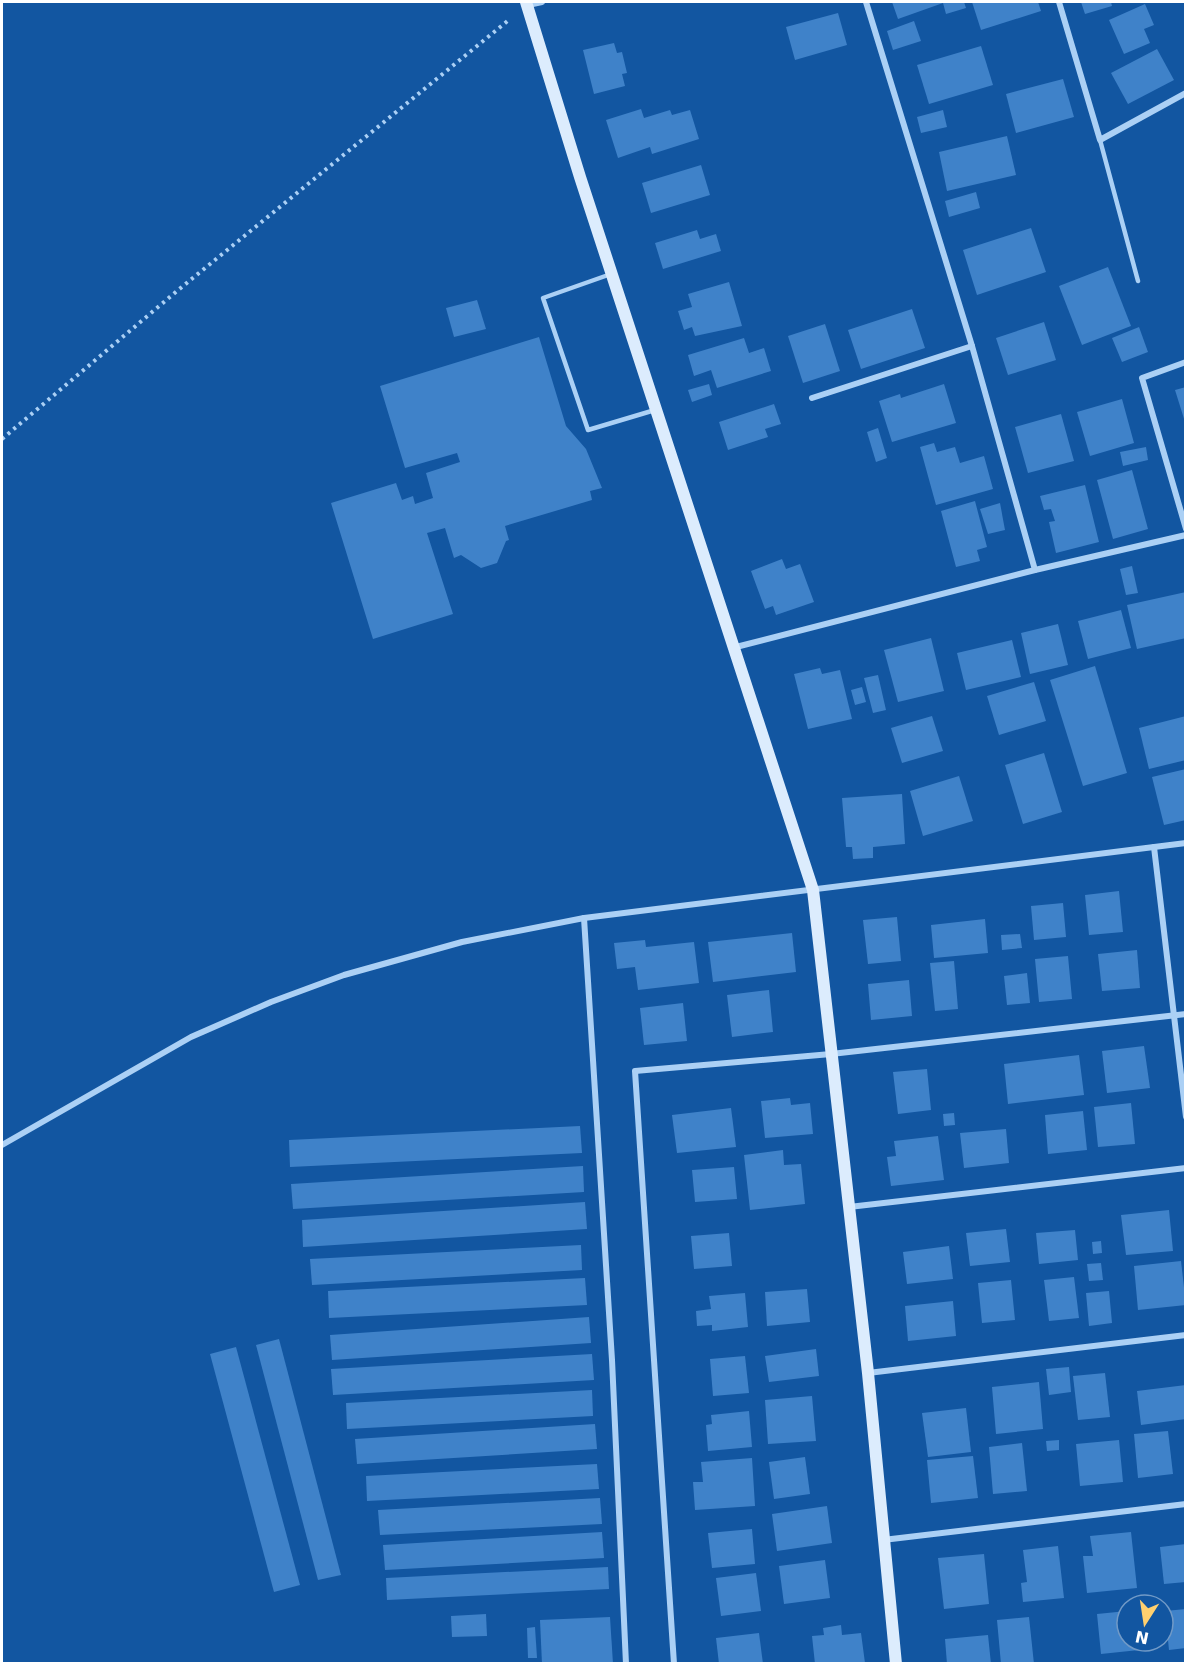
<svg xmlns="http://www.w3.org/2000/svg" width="1187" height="1665" font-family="'DejaVu Sans',sans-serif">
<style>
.building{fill:#3f82c9}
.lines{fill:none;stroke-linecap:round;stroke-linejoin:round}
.path{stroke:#abd0f5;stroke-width:4;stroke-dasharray:3 4.5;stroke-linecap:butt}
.lane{stroke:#abd0f5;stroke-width:4.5}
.street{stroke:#abd0f5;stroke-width:6}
.secondary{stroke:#dcecfd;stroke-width:12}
</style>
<rect width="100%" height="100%" fill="#1256a1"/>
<g class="building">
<path d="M892,2H964L966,8L946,14L943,3L898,19Z"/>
<path d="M972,2H1038L1041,11L981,30Z"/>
<path d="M1081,2H1111L1112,6L1085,14Z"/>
<path d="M1145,4L1154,25L1144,29L1150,43L1124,54L1109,20Z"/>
<path d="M838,13L847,45L795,60L786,27Z"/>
<path d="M914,21L921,41L893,50L887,31Z"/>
<path d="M614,43L617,53L622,52L627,73L622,74L625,86L594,94L583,50Z"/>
<path d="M981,46L993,85L929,104L917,65Z"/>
<path d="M1157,49L1174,80L1128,104L1111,73Z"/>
<path d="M1063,79L1074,117L1016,133L1006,94Z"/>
<path d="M641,109L644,118L670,110L672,115L690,110L699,139L652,154L650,147L618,158L606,120Z"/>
<path d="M943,110L947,127L921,133L917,117Z"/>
<path d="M1007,136L1016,175L947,191L939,152Z"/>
<path d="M701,165L710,195L651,213L642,183Z"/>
<path d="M976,192L980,208L949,217L945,201Z"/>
<path d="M1031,228L1046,272L977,295L963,250Z"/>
<path d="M697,230L700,239L716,234L721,251L663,269L655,243Z"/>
<path d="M1108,267L1131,326L1082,345L1059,286Z"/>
<path d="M729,282L742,326L695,336L692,327L684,330L678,311L692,307L688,294Z"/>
<path d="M477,300L486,329L454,337L446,308Z"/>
<path d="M912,309L925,348L861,369L848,330Z"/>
<path d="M1044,322L1056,360L1008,375L996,338Z"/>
<path d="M825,324L840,371L803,383L788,336Z"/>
<path d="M1139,327L1148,352L1122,362L1112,338Z"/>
<path d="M539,337L566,426L586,449L602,488L590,491L592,500L505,526L509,540L506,541L497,563L481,568L461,555L454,558L445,528L427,533L453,614L373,639L331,503L396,483L402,500L413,496L415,504L433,498L426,473L460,462L457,453L405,468L380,386Z"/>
<path d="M744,338L749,353L764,348L771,371L717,388L711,370L694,376L688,355Z"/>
<path d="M709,384L712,395L692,402L688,390Z"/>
<path d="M944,384L956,423L892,442L879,401L900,394L901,398Z"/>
<path d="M1186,387V422H1185L1175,390Z"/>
<path d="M1122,399L1134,443L1090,456L1077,412Z"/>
<path d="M774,404L781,424L765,429L768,437L728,450L719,422Z"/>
<path d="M1061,414L1074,461L1028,473L1015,427Z"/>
<path d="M878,428L887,458L876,462L867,432Z"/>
<path d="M934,443L937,452L955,447L960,463L984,456L993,489L936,505L920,447Z"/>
<path d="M1146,447L1148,460L1123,466L1120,452Z"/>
<path d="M1132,470L1148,529L1113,539L1097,480Z"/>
<path d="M1085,485L1099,542L1056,553L1049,522L1055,521L1051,509L1044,510L1040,496Z"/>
<path d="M975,501L987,547L977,550L980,561L956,567L941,511Z"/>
<path d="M1000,503L1005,530L988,534L980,509Z"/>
<path d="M782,559L786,569L800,564L814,602L776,615L773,606L765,609L751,571Z"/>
<path d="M1132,566L1138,593L1126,595L1120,569Z"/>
<path d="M1186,592V638L1137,649L1127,605Z"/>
<path d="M1121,610L1131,648L1088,659L1078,621Z"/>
<path d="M1058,624L1068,665L1030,674L1021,633Z"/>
<path d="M931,638L944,691L898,702L884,650Z"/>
<path d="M1012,640L1021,677L966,690L957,653Z"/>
<path d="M1095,666L1127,773L1083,786L1050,680Z"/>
<path d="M820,668L822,674L840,670L852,719L808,729L794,674Z"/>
<path d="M878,675L886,710L873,713L864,678Z"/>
<path d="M1034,682L1046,721L999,735L987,696Z"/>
<path d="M862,687L866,702L855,705L851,690Z"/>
<path d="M932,716L943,751L902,763L891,728Z"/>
<path d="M1186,716V760L1149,769L1139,728Z"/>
<path d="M1044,753L1062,812L1023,824L1005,765Z"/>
<path d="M1186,769V820L1164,825L1152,777Z"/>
<path d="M959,776L973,821L923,836L910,791Z"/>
<path d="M902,794L905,844L873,847V858L853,859L852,847H846L842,798Z"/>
<path d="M1119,891L1123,932L1089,935L1085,895Z"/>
<path d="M1063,903L1066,937L1034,940L1031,906Z"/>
<path d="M897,917L901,961L868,964L863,920Z"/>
<path d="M985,919L988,953L934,958L931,925Z"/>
<path d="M792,933L796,972L713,982L708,942Z"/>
<path d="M1020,934L1022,948L1002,950L1001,935Z"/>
<path d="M645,940L646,947L694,942L699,983L638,990L635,967L617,969L614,943Z"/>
<path d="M1137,950L1140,988L1102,991L1098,954Z"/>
<path d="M1068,956L1072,999L1039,1002L1035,959Z"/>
<path d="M954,961L958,1009L935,1011L930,963Z"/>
<path d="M1027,973L1030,1003L1007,1005L1004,976Z"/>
<path d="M909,980L912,1016L871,1020L868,984Z"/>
<path d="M769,990L773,1032L732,1037L727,995Z"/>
<path d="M683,1003L687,1041L644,1045L640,1008Z"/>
<path d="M1144,1046L1150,1088L1107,1093L1102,1051Z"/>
<path d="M1079,1055L1084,1095L1008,1104L1004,1064Z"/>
<path d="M927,1069L931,1110L898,1114L893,1072Z"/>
<path d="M790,1098L791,1105L810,1103L813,1134L765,1138L761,1101Z"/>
<path d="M1131,1103L1135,1144L1098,1147L1094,1107Z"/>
<path d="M731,1108L736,1147L677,1153L672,1115Z"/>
<path d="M1083,1111L1087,1150L1048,1154L1045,1115Z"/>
<path d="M954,1113L955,1125L944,1126L943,1114Z"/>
<path d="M580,1126L582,1153L290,1167L289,1140Z"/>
<path d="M1006,1129L1009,1163L964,1168L960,1133Z"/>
<path d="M938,1136L944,1180L891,1186L887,1157L896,1156L894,1141Z"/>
<path d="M783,1150L784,1165L801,1164L805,1204L750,1210L744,1155Z"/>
<path d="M583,1166L584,1192L293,1209L291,1184Z"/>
<path d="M734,1167L737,1199L695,1202L692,1170Z"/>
<path d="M585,1202L587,1229L303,1247L302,1220Z"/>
<path d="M1169,1210L1173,1251L1126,1255L1121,1215Z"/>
<path d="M1006,1229L1010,1262L970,1266L966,1233Z"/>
<path d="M1075,1230L1078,1260L1039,1264L1036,1233Z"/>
<path d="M729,1233L732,1266L694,1269L691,1236Z"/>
<path d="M1101,1241L1102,1253L1093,1254L1092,1242Z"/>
<path d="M581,1245L582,1270L312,1285L310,1259Z"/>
<path d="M949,1246L953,1279L907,1284L903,1252Z"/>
<path d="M1181,1261L1186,1305L1138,1310L1134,1266Z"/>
<path d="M1101,1263L1103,1280L1089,1281L1087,1264Z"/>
<path d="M1074,1277L1079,1318L1049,1321L1044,1280Z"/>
<path d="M585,1278L587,1305L329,1318L328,1291Z"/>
<path d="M1011,1280L1015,1320L982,1323L978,1283Z"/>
<path d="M807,1289L810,1322L767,1326L765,1292Z"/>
<path d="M1109,1291L1112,1323L1089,1326L1086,1293Z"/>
<path d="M745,1293L748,1327L712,1331V1325L697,1326L696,1311L711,1309L709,1296Z"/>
<path d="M953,1301L956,1336L908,1341L905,1306Z"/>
<path d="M589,1317L591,1343L332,1360L330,1335Z"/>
<path d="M279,1339L341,1575L318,1580L256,1345Z"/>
<path d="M236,1347L300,1585L274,1592L210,1354Z"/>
<path d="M816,1349L819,1376L769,1382L765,1356Z"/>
<path d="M592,1354L594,1380L333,1395L331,1369Z"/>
<path d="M745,1356L749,1393L713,1396L710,1359Z"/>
<path d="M1069,1367L1071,1392L1049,1395L1046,1369Z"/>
<path d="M1105,1373L1110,1417L1078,1420L1073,1376Z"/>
<path d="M1039,1382L1043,1429L996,1434L992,1387Z"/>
<path d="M1186,1385V1419L1141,1425L1137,1391Z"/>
<path d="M592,1390L593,1416L347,1429L346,1403Z"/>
<path d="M812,1396L816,1441L768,1444L765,1400Z"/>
<path d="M966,1408L971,1452L928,1457L922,1413Z"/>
<path d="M749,1411L752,1447L708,1451L706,1425L712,1424L711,1415Z"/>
<path d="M595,1424L597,1449L357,1464L355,1439Z"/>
<path d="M1168,1431L1173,1474L1138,1478L1134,1434Z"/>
<path d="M1059,1440V1450L1047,1451L1046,1441Z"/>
<path d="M1119,1440L1123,1482L1080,1486L1076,1444Z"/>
<path d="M1022,1443L1027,1491L993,1494L989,1447Z"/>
<path d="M973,1456L978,1498L931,1503L927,1460Z"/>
<path d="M805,1457L810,1494L774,1499L769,1462Z"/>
<path d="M752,1458L755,1506L695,1510L693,1482H703L701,1462Z"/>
<path d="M597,1464L599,1489L367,1501L366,1476Z"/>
<path d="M600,1498L602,1524L380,1535L378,1510Z"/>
<path d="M827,1506L832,1543L777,1551L772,1514Z"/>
<path d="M752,1529L755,1564L712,1568L708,1533Z"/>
<path d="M602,1532L604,1558L385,1570L383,1545Z"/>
<path d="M1131,1532L1137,1588L1087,1593L1083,1556H1093L1090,1536Z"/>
<path d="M1186,1544V1582L1164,1584L1160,1547Z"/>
<path d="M1058,1546L1064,1598L1023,1602L1021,1583L1027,1582L1023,1550Z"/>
<path d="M984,1554L989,1604L944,1609L938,1558Z"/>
<path d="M825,1560L830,1598L784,1604L779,1566Z"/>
<path d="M608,1567L609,1589L387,1600L386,1578Z"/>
<path d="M756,1573L761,1611L721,1616L716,1578Z"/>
<path d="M1186,1609V1648L1169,1650L1165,1611Z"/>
<path d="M1127,1611V1641H1138L1139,1650L1101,1654L1097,1614Z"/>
<path d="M486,1614L487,1636L452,1637L451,1616Z"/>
<path d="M610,1617L613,1664H542L540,1620Z"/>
<path d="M1029,1617L1034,1664H1001L997,1620Z"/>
<path d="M841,1625L842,1635L861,1633L865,1663L815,1664L812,1636L824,1635L823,1628Z"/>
<path d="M535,1627L537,1658H528L527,1628Z"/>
<path d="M759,1633L763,1664H719L716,1638Z"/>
<path d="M988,1635L991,1664H947L945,1639Z"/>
</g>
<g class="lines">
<path class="path" d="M2,439L177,291L510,19"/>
<g class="lane">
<path d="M1100,140L1138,281"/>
<path d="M611,274L543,298L588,430L655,410"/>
</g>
<g class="street">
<path d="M866,2L972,346L1035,570"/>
<path d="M1059,2L1100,140L1186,93"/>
<path d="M528,5L542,2"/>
<path d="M1186,362L1142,378L1186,529"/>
<path d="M812,398L972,346"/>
<path d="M736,647L1035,570L1186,535"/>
<path d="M1154,847L1186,1117"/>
<path d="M584,918L612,1360L626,1664"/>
<path d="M2,1145L191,1037L271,1002L344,975L462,942L584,918L1186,843"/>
<path d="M849,1207L1186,1168"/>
<path d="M868,1373L1186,1335"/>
<path d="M883,1540L1186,1504"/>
<path d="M674,1664L635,1071L831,1054L1186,1014"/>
</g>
<path class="secondary" d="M526,2L580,177L813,890L868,1373L896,1664"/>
</g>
<rect width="1187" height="1665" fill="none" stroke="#ffffff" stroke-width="6"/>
<g transform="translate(1145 1623) rotate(192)"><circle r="28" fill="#1256a1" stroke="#719ac7" stroke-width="1.5"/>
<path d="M0-4.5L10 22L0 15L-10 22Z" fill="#ffd06f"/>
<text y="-9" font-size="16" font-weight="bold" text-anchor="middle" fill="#ffffff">N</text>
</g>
</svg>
